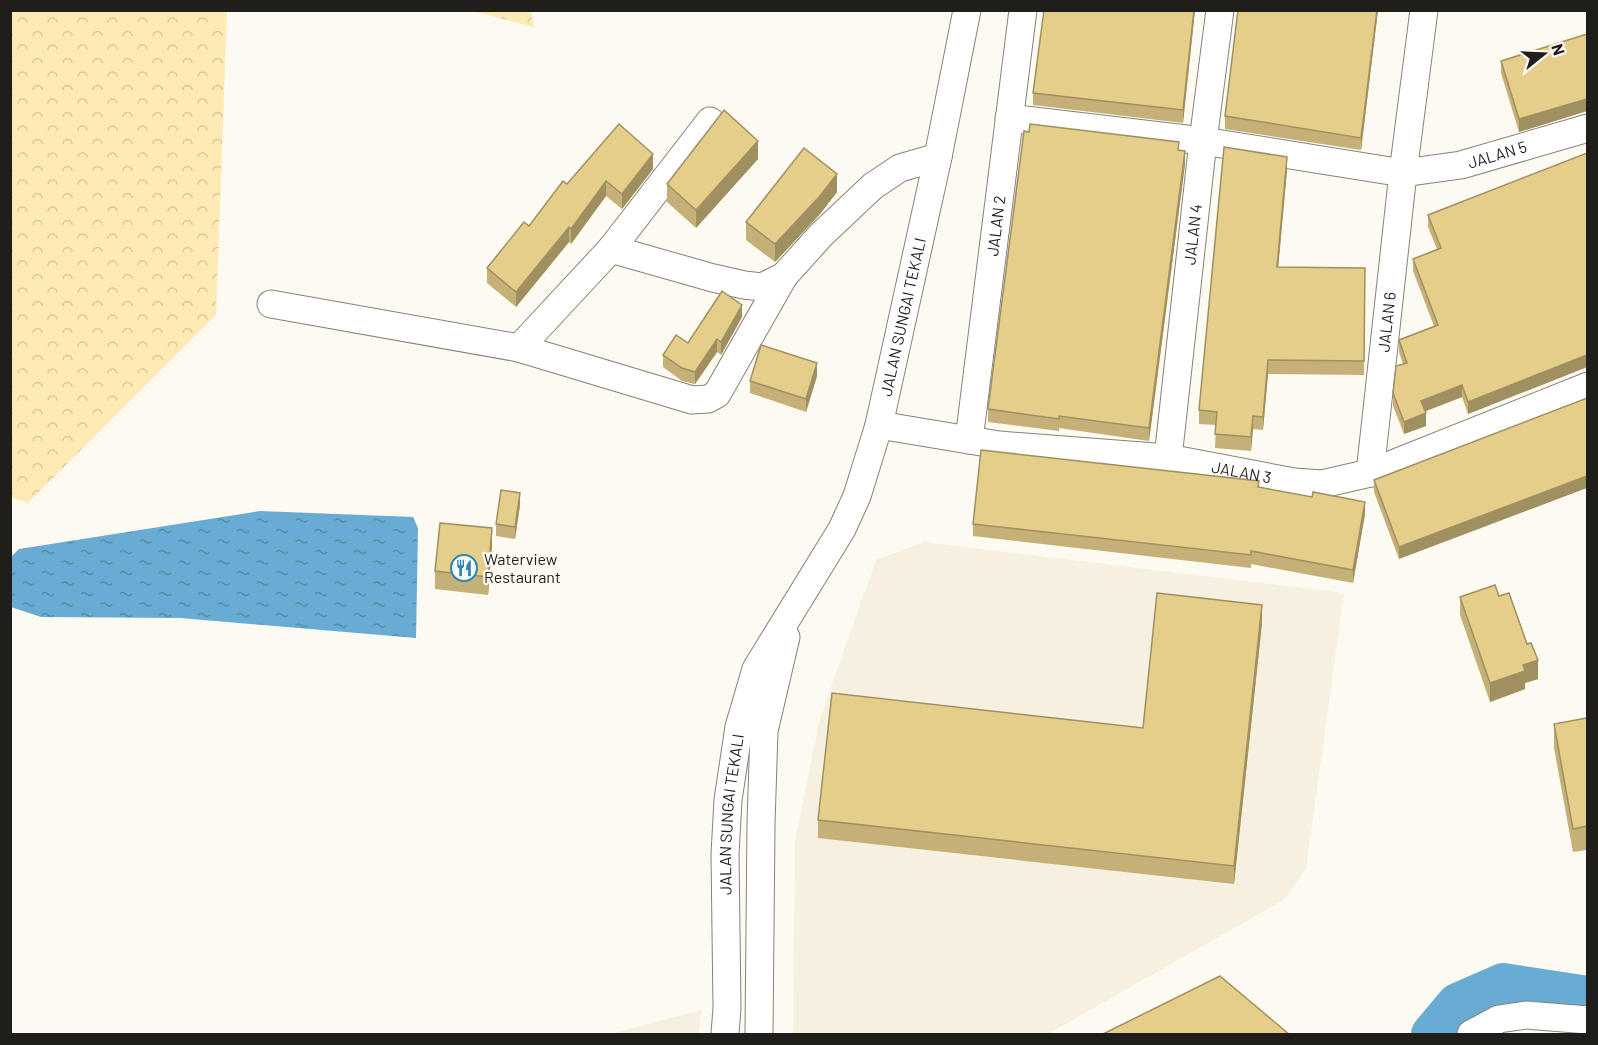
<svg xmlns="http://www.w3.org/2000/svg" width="1598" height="1045" font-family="Barlow,sans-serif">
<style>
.built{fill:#f6f0e1}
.forest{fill:url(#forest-crowns)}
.water{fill:url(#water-ripples)}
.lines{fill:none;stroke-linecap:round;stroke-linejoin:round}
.river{stroke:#68abd3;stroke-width:40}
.minor-casing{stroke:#84827a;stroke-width:29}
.minor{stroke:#fff;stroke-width:27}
.wall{fill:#c5b077}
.shaded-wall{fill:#a09061}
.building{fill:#e5cd8a;stroke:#a09061;stroke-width:1.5}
.labels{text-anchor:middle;stroke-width:4.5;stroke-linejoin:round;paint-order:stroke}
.street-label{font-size:16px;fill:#1f1e1b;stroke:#fdfaf2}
.poi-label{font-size:16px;fill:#1f1e1b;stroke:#fdfaf2;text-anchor:start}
</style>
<defs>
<pattern id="forest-crowns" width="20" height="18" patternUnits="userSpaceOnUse" patternTransform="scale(1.5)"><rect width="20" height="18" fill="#fdeab5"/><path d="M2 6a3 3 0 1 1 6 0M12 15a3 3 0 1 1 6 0" fill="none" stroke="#d8c89b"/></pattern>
<pattern id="water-ripples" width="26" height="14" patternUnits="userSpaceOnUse" patternTransform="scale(1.5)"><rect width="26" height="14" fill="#68abd3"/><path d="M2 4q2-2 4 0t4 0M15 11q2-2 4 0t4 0" fill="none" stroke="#558baa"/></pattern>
</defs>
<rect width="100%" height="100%" fill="#fdfaf2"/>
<g class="built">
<path d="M924,542L1344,593L1306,868L1285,899L1048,1034H793L795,840L820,718L876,560Z"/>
<path d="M702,1010L698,1034H609Z"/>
</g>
<g class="forest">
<path d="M11,10L227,11L216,315L28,503L10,497Z"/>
<path d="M472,11H531L534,27Z"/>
</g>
<path class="water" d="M260,511L413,517L418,528L416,638L180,618L41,617L11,607V557L19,549Z"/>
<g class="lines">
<path class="river" d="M1431,1034L1457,1003L1503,983L1588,996"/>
<defs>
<g id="minor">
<path id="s1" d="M1009,118L1203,141L1403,173L1461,165L1588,128"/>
<path d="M611,249L713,278L744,285L762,287L784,276L821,235L873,186L900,168L938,157"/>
<path d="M271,304L519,348L611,249L710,121"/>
<path d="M519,348L692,400L708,399L717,394L784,276"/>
<path id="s2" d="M879,425L999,445L1168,458L1294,482L1322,484L1370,473L1588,386"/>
<path id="s3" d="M969,440L1023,10"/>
<path id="s4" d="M1168,458L1203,141L1220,10"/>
<path id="s5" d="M1370,473L1403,173L1424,10"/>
<path id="s6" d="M725,1034L727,1008L725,854L728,800L739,727L756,669L842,529L857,496L879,425L938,157L967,10"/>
<path d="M759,1034L761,824L764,731L786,637"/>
<path d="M1471,1034L1499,1019L1526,1015L1588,1020"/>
</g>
</defs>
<use href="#minor" class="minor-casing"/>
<use href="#minor" class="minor"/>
</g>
<g class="wall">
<path d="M1195,10L1183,123L1033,105V93Z"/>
<path d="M1378,10L1361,150L1225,129V116Z"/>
<path d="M1587,34V111L1519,132L1501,73V61Z"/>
<path d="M1179,150L1185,164L1149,441L1059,428V431L988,422V409Z"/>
<path d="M1587,153V367L1468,414L1462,397L1425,411L1426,426L1404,434L1393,406V393L1403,364L1399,352V340L1434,326L1413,271V259L1437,249L1428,227V215Z"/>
<path d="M758,159L696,228L667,202V184Z"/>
<path d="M653,169L622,209L606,196L571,244L569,242L516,307L487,283V268L529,226L567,184Z"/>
<path d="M1287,170L1278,267L1365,268L1364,375L1268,374L1263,430L1253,429L1251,451L1215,448L1216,425L1199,424V410Z"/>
<path d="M837,192L820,214L775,262L746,240V222Z"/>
<path d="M742,317L721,355L717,352L695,384L682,381L663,367V355Z"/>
<path d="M817,376L806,412L750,393V381Z"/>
<path d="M1587,398L1399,559L1374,492V480Z"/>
<path d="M1259,487L1365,514L1353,583L1251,564V568L973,536V524Z"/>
<path d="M520,505L515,539L496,536V524Z"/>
<path d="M492,546L488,595L435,589V571Z"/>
<path d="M1499,596L1538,679L1525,683V689L1490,702L1460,615V597Z"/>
<path d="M1262,623L1234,884L818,838V820L1143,728Z"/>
<path d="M1587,718V850L1573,852L1554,748V724Z"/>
</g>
<g class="shaded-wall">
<path d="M1194,10H1195L1183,123V110Z"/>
<path d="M1377,10H1378L1361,150V138Z"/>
<path d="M1587,99V111L1519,132V119Z"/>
<path d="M758,141V159L696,228V210Z"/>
<path d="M1185,151V164L1149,441V428Z"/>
<path d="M653,154V169L622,209V194Z"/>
<path d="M1287,157V170L1277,281V267Z"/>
<path d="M837,174V192L820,214L775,262V244Z"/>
<path d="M606,181V196L571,244V229Z"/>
<path d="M569,227V242L516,307V292Z"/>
<path d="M742,305V317L721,355V342Z"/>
<path d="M717,339V352L695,384V372Z"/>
<path d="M1587,355V367L1468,414V402Z"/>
<path d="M1268,360V374L1263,430V417Z"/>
<path d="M817,363V376L806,412V399Z"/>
<path d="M1462,385V397L1421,413V401Z"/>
<path d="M1426,413V426L1404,434V422Z"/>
<path d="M1253,416V429L1251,451V437Z"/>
<path d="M1587,476V488L1399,559V547Z"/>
<path d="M520,493V505L515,539V527Z"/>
<path d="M1365,502V514L1353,583V570Z"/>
<path d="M492,528V546L488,595V577Z"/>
<path d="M1262,605V623L1234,884V866Z"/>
<path d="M1538,660V679L1525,683V689L1490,702V683L1523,665Z"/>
</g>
<g class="building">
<path d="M1044,10H1194L1183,110L1033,93Z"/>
<path d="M1238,10H1377L1361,138L1225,116Z"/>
<path d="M1587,34V99L1519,119L1501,61Z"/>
<path d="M724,110L758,141L696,210L667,184Z"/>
<path d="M619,124L653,154L622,194L606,181L571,229L569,227L516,292L487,268L524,222L529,226L563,181L567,184Z"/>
<path d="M1030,124L1179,142L1178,150L1185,151L1149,428L1059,416V419L988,409L1024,131L1029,132Z"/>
<path d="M1224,147L1287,157L1277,267L1365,268L1364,361L1268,360L1263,417L1253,416L1251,437L1215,434L1217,412L1199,410Z"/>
<path d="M804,148L837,174L820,196L775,244L746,222Z"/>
<path d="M1587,153V355L1468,402L1462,385L1421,401L1426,413L1404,422L1393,393L1396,366L1407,363L1399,340L1438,325L1413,259L1441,248L1428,215Z"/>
<path d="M722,291L742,305L721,342L717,339L695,372L682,368L663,355L676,335L688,343Z"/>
<path d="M761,345L817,363L806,399L750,381Z"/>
<path d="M1587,398V476L1399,547L1374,480Z"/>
<path d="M981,450L1259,481L1258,487L1312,497L1313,492L1365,502L1353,570L1251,551V555L973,524Z"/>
<path d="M501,490L520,493L515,527L496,524Z"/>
<path d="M440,523L492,528L488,577L435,571Z"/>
<path d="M1495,585L1499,596L1509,593L1527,644L1531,643L1538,660L1523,665L1525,671L1490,683L1460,597Z"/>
<path d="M1157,593L1262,605L1234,866L818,820L832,693L1143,728Z"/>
<path d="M1587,718V826L1573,829L1554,724Z"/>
<path d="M1220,976L1290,1035H1101Z"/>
</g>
<defs>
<symbol id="restaurant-ring" viewBox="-11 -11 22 22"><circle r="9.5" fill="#fdfaf2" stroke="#2c86b4" stroke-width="1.5"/><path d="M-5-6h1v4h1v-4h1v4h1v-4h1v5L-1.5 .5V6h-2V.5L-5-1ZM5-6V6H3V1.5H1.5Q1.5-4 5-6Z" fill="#2c86b4"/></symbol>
</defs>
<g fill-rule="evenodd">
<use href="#restaurant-ring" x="449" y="553" width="30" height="30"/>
</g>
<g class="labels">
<g class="street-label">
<text dy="6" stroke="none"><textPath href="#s1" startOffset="494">JALAN 5</textPath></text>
<text dy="6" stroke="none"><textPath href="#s3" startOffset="216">JALAN 2</textPath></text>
<text dy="6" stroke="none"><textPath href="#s4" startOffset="225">JALAN 4</textPath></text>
<text dy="6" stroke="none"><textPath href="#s6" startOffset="754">JALAN SUNGAI TEKALI</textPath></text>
<text dy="6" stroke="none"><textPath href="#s5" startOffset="152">JALAN 6</textPath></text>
<text dy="6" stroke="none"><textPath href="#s2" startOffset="366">JALAN 3</textPath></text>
<text dy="6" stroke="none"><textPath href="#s6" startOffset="220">JALAN SUNGAI TEKALI</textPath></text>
</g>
<g class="poi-label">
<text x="484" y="565">Waterview<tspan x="484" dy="18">Restaurant</tspan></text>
</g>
</g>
<rect width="1598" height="1045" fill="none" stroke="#1f1e1b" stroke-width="24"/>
<g transform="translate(1544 54) rotate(72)" stroke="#fdfaf2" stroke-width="4.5" paint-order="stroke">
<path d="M0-4.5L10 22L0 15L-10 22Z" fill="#1f1e1b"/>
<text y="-9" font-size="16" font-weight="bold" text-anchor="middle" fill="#1f1e1b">N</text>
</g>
</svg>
